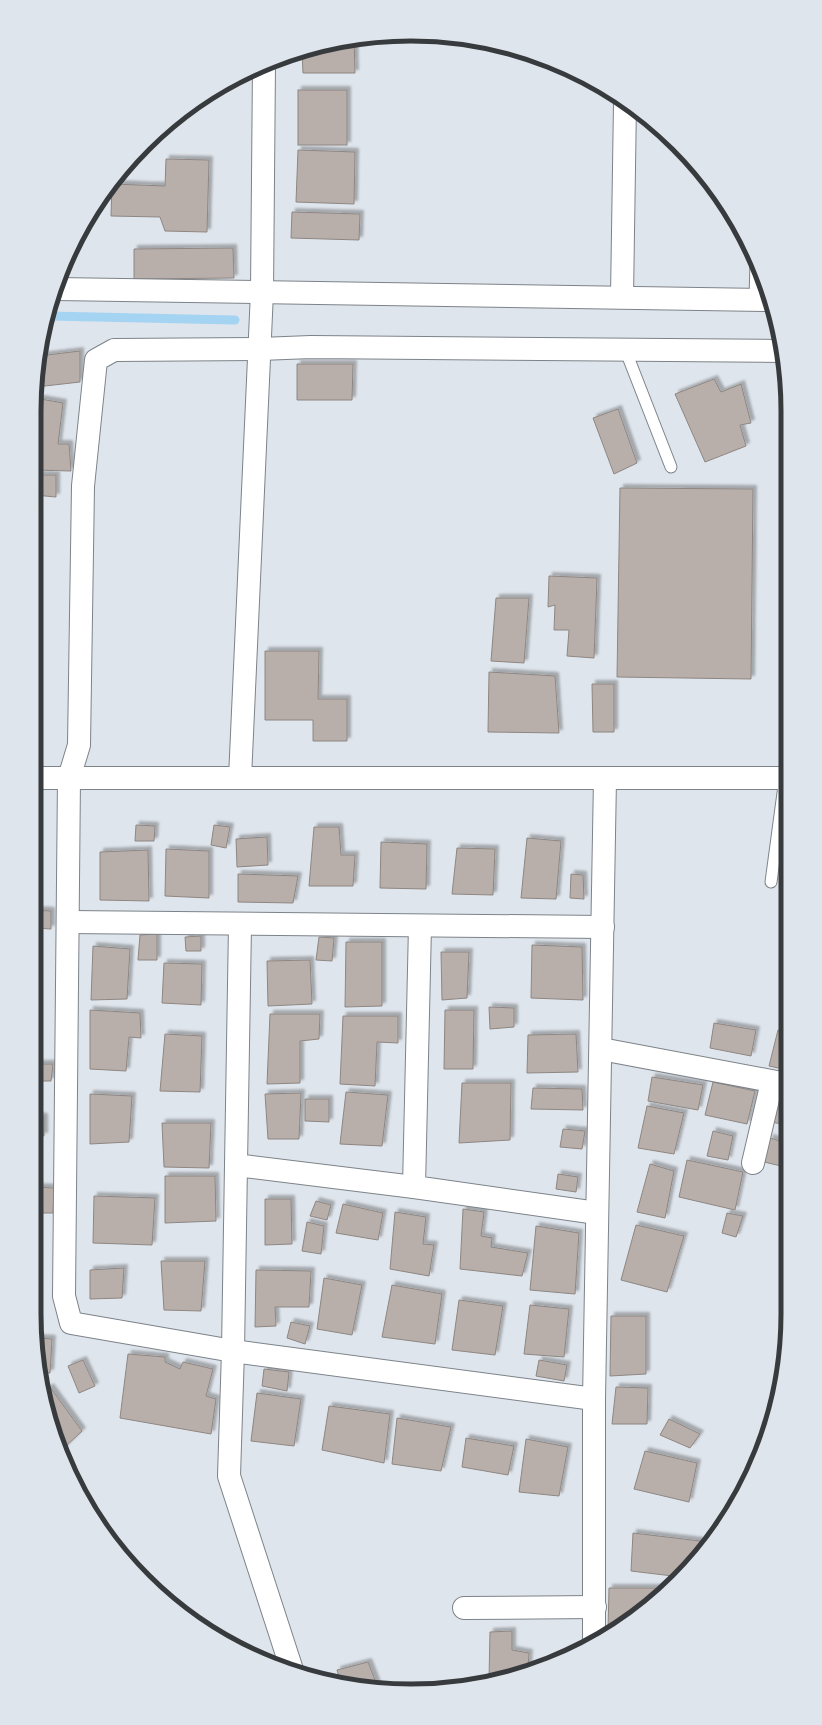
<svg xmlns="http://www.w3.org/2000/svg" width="822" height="1725" font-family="'Space Grotesk',sans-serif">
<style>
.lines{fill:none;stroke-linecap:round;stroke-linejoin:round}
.stream{stroke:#a5d4f2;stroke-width:9}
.building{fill:#b8afab;stroke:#8e8682;filter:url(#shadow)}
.lane-casing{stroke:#7d8389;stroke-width:13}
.street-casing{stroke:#7d8389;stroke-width:24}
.secondary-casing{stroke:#7d8389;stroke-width:24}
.lane{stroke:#fff;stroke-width:11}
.street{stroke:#fff;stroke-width:22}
.secondary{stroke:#fff;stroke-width:22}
.rim{fill:none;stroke:#383b3e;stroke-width:5}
</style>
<defs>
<filter id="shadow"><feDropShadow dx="3.5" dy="-3.5" stdDeviation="1" flood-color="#0004"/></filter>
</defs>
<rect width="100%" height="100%" fill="#dfe5ec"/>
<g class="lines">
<path class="stream" d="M48,316L235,320"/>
</g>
<g class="building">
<path d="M354,40L355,73H303L302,52L338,41Z"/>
<rect x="298" y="90" width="49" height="55"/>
<path d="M298,150L355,152L354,204L296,202Z"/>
<path d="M166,159L209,160L207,232L165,231L160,217L111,216L112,184L165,186Z"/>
<path d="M292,212L360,214L359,240L291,238Z"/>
<path d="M233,248L234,278L134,279V249Z"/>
<path d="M80,351V382L36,387L39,356Z"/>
<path d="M297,364H353L352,400H297Z"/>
<path d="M714,379L721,392L741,384L751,423L740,425L746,446L705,462L675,394Z"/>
<path d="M35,398L63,403L58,444H69L71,471L34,470Z"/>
<path d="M618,409L637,463L614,474L593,418Z"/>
<path d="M34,475H56V497L34,495Z"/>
<path d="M620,488L753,489L751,679L617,677Z"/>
<path d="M549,576L597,578L594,658L567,656L569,630H554L555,605L548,607Z"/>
<path d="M496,598H529L524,663L491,661Z"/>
<path d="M265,651H319L318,699H347V741H313V720H265Z"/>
<path d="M489,672L555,676L559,733L488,732Z"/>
<path d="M592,684H614V732H593Z"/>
<path d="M136,825L155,826L154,841H135Z"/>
<path d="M214,825L230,827L226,848L211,845Z"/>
<path d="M314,827H339L341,855H355L353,886H309Z"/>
<path d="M267,837L268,865L237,867L236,839Z"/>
<path d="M527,838L561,841L556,899L521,898Z"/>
<path d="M381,842L427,844L426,889L380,888Z"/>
<path d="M457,848L495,849L493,895L452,894Z"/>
<path d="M166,849L209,851V898L165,896Z"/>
<path d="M148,850L149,901L100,900V852Z"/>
<path d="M238,874L298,876L293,903L238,902Z"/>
<path d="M571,874L583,875L584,899L570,898Z"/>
<path d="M34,910L51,911V929L34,928Z"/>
<path d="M157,934V960H138L140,935Z"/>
<path d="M201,936V951H186L185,937Z"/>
<path d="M319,937L334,938L332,961L316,960Z"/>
<path d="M346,942H382V1006L345,1007Z"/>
<path d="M532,945L582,947L583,1000L531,998Z"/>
<path d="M93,946L130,949L127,999L91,1000Z"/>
<path d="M441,952H469L467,998L442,1000Z"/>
<path d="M310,960L312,1004L268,1006L267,961Z"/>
<path d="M164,963L202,964L201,1005L162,1003Z"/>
<path d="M489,1007L514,1008V1027L490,1029Z"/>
<path d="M90,1010L140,1013L141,1038L129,1037L126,1071L90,1069Z"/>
<path d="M445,1010H474L473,1069H444Z"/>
<path d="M270,1014H320L319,1039L300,1041V1083L267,1084Z"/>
<path d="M343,1016H398V1043L377,1042L375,1086L340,1084Z"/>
<path d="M714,1023L756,1030L751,1056L710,1048Z"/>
<path d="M778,1030L787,1032V1070L769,1066Z"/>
<path d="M165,1034L202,1036L200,1092L160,1091Z"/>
<path d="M576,1034L578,1072L527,1073L528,1035Z"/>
<path d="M34,1064H53L51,1081H34Z"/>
<path d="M652,1077L703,1085L698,1110L648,1101Z"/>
<path d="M713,1082L755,1091L747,1124L705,1115Z"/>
<path d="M462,1083H511L510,1140L459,1143Z"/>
<path d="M533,1088L582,1089L583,1110L531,1109Z"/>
<path d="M346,1092L388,1095L382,1146L340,1144Z"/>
<path d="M301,1093L299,1139H268L265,1094Z"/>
<path d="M90,1094L132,1096L129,1142L90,1144Z"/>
<path d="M779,1098L787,1100V1125L771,1122Z"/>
<path d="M305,1099H329V1122L305,1121Z"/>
<path d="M647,1106L684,1113L674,1154L638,1148Z"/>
<path d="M34,1116L44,1117V1136H34Z"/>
<path d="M162,1123H211L209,1168L164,1167Z"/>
<path d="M563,1129L585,1131L582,1149L560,1147Z"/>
<path d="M713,1131L733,1136L728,1160L707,1156Z"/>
<path d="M770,1138L787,1143L781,1166L764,1162Z"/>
<path d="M687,1160L743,1172L735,1210L679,1197Z"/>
<path d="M650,1164L674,1171L665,1218L637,1212Z"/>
<path d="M558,1174L578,1177L576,1192L556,1189Z"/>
<path d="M165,1176H215L216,1221L165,1223Z"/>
<path d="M34,1187L54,1188L53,1213H34Z"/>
<path d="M94,1196L155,1198L152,1245L93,1243Z"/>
<path d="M265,1199H291L292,1244L265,1245Z"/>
<path d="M316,1201L331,1205L327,1220L310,1216Z"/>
<path d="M343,1204L383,1213L378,1240L336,1233Z"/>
<path d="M463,1209L484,1212L481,1236L492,1238L491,1247L528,1253L522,1276L460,1269Z"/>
<path d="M395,1212L426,1217L423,1244L434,1245L429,1276L390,1269Z"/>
<path d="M727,1213L743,1216L736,1237L722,1233Z"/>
<path d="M307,1222L324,1226L321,1254L302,1251Z"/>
<path d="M636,1225L684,1236L667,1292L621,1280Z"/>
<path d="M536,1226L579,1233L575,1294L530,1290Z"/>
<path d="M161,1261H205L201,1311L164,1310Z"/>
<path d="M124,1268L122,1298L90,1299V1270Z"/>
<path d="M256,1270L311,1271L309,1307H275L276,1326L255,1327Z"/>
<path d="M324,1278L362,1285L352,1335L317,1329Z"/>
<path d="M392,1285L442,1294L435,1344L382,1337Z"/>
<path d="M459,1300L503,1306L495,1355L452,1350Z"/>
<path d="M530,1305L569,1309L564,1357L524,1354Z"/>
<path d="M611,1316H646V1374L610,1376Z"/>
<path d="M291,1322L310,1326L305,1344L287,1338Z"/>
<path d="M38,1338L52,1339L50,1373H44Z"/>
<path d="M128,1354L165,1357V1362L180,1369L183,1362L213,1369L206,1396L216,1399L211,1434L120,1418Z"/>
<path d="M83,1360L95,1386L79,1393L68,1366Z"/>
<path d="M539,1360L567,1365L564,1381L536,1376Z"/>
<path d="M264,1369L289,1372L287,1391L262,1386Z"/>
<path d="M50,1387L82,1431L62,1450L54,1435L46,1390Z"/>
<path d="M616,1387L648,1388L647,1424H612Z"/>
<path d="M257,1393L301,1399L294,1446L251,1441Z"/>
<path d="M329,1406L390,1414L384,1463L322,1450Z"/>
<path d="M397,1418L451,1427L441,1471L392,1464Z"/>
<path d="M669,1419L700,1434L690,1448L660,1435Z"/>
<path d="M466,1438L514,1446L508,1475L462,1467Z"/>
<path d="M526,1439L568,1447L559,1496L519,1492Z"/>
<path d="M645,1451L697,1463L689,1502L634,1489Z"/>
<path d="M633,1533L700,1541L699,1555L681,1577L631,1571Z"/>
<path d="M609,1588H666L608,1630Z"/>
<path d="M512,1631V1650L529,1653L528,1667L489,1679L490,1632Z"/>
<path d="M368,1662L377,1685L341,1684L337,1670Z"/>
</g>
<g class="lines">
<defs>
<g id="lane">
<path d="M755,300L756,260"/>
<path d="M625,349L671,467"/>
<path d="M771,882L785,778"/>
</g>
<g id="street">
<path d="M56,289L768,300"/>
<path d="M622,297L625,103"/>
<path d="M240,778L262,292L264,64"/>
<path d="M68,922L603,927"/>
<path d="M240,925L236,1165L414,1187"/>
<path d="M420,926L414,1187L597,1213"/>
<path d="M601,1049L787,1084"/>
<path d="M753,1163L772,1082"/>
<path d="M236,1165L233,1351L229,1476L292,1670"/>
<path d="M594,1399L233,1351L71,1323L64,1296L69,778L79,745L83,486L96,360L114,350L260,349L311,347L782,351"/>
<path d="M464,1608L595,1607"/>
<path d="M594,1641V1399L605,778"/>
</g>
<path id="secondary" d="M34,778H786"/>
</defs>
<use href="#lane" class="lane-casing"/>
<use href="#street" class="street-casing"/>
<use href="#secondary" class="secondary-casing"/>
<use href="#lane" class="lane"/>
<use href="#street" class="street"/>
<use href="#secondary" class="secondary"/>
</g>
<path d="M0 0H822V1725H0ZM411 41H411A370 370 0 0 1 781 411V1314A370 370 0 0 1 411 1684H411A370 370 0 0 1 41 1314V411A370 370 0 0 1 411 41Z" fill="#dfe5ec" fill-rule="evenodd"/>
<path class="rim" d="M411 41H411A370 370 0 0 1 781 411V1314A370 370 0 0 1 411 1684H411A370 370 0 0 1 41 1314V411A370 370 0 0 1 411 41Z"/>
</svg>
